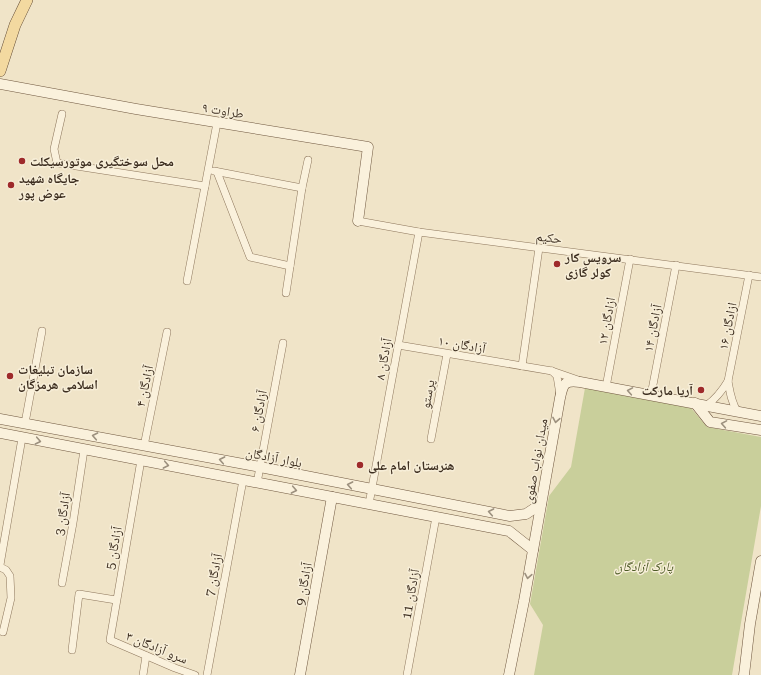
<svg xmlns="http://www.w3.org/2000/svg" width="761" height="675" font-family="'Roboto Serif','Noto Naskh Arabic',serif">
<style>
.green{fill:#c9cf9b}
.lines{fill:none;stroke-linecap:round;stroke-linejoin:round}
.street-casing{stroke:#8d765c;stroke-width:8}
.secondary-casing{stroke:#6f573f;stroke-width:11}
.primary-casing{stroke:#5b4430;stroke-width:12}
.street{stroke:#faf1dc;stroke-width:7}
.secondary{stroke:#faf1dc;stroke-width:10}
.primary{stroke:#f3d9a0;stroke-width:11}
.oneway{stroke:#9c907e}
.poi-dot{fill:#9e2a2b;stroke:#f7eed8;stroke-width:1.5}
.labels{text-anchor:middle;stroke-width:3;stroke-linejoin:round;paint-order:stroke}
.street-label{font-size:13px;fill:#3d2e20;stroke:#f7eed8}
.poi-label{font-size:13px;font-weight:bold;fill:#3d2e20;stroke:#f7eed8;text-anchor:start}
.park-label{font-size:13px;font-style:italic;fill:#4d5a26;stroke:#f7eed8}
</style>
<rect width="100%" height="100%" fill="#f0e4c8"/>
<path class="green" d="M585,388L691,408L707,427L761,437V506L732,675H534L543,625L530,604L549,496L571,467Z"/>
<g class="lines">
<defs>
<g id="street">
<path d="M62,114L54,149L57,163L205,186"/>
<path d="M214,171L302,188"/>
<path d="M217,172L250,257L290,266"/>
<path d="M358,221L419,232L761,277"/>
<path d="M187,281L217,123"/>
<path d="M286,293L302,188L308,160"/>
<path d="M398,345L552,371L578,380"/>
<path d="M522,366L539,248"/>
<path d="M552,371L557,376L560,395"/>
<path d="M606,387L630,259"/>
<path d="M651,395L676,265"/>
<path d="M707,405C717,398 722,391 728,381"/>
<path d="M737,411C731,401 730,392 728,381L749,275"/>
<path d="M25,423L42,331"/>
<path d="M431,439L447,354"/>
<path d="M144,446L167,332"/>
<path d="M141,460L110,640L175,668L195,675"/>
<path d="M257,483L283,343"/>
<path d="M369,504L419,232"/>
<path d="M0,565L22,438"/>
<path d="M0,567L6,570L10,576L11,598L3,632"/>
<path d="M62,583L73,523L84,450"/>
<path d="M72,650L79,594L116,600"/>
<path d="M143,675L146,656"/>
<path d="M207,675L243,480"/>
<path d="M407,675L436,517"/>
</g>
<g id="secondary">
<path d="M0,84L136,109L368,147L358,221"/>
<path d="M695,403L710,422L761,430"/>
<path d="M0,419L260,467L510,516L526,514L541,504"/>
<path d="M0,433L509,531L533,550"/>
<path d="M300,675L332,497"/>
<path d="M509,675L524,601L560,398C563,384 564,380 580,382L761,416"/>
<path d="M744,675L750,624L761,561"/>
</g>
<path id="primary" d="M0,71L15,25L27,0"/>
</defs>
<use href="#street" class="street-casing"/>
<use href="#secondary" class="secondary-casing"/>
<use href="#primary" class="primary-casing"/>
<use href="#street" class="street"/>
<use href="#secondary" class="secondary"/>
<use href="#primary" class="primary"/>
</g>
<defs><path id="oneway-chevron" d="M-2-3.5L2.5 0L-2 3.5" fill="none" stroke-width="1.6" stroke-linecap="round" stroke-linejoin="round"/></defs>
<g class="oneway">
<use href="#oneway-chevron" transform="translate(630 391) rotate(-170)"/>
<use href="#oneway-chevron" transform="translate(556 420) rotate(100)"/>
<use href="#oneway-chevron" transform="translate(724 424) rotate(-170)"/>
<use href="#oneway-chevron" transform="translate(95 436) rotate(-169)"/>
<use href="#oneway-chevron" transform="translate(38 441) rotate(11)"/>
<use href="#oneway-chevron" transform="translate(222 460) rotate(-169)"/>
<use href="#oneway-chevron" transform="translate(166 465) rotate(11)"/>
<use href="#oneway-chevron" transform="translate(350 485) rotate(-169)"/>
<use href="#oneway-chevron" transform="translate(294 490) rotate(11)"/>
<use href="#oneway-chevron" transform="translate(491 512) rotate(-169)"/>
<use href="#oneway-chevron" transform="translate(528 576) rotate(100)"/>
</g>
<g class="poi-dot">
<circle cx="22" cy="161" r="4"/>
<circle cx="11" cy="185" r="4"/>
<circle cx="557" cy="264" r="4"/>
<circle cx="10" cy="376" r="4"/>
<circle cx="701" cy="390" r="4"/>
<circle cx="360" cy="465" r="4"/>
</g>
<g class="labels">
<g class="street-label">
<text transform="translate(223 110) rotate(9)" y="5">طراوت ۹</text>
<text transform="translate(549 237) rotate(7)" y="5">حکیم</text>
<text transform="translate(606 321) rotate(-80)" y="5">ازادگان ۱۲</text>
<text transform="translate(727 326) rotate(-79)" y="5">ازادگان ۱۶</text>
<text transform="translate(652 328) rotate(-79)" y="5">آزادگان ۱۴</text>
<text transform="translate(462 344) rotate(10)" y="5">آزادگان ۱۰</text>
<text transform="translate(383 359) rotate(-80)" y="5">آزادگان ۸</text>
<text transform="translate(144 386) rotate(-78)" y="5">آزادگان ۴</text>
<text transform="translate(427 394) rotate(-80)" y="5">پرستو</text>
<text transform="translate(258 411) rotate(-79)" y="5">آزادگان ۶</text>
<text transform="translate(274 457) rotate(11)" y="5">بلوار آزادگان</text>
<text transform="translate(535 461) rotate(-80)" y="5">میدان نواب صفوی</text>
<text transform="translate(62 514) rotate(-81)" y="5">آزادگان 3</text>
<text transform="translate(113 548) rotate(-80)" y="5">آزادگان 5</text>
<text transform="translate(213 575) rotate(-79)" y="5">آزادگان 7</text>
<text transform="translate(303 584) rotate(-80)" y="5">آزادگان 9</text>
<text transform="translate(410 594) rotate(-80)" y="5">آزادگان 11</text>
<text transform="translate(157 647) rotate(22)" y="5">سرو آزادگان ۳</text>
</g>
<g class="poi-label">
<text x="30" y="166">محل سوختگیری موتورسیکلت</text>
<text x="19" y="183">جایگاه شهید<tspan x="19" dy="15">عوض پور</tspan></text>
<text x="565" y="262">سرویس کار<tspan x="565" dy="15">کولر گازی</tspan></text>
<text x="18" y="374">سازمان تبلیغات<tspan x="18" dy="15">اسلامی هرمزگان</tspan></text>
<text x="693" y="395" text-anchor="end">آریا مارکت</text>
<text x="368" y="470">هنرستان امام علی</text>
</g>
<g class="park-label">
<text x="644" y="571">پارک آزادگان</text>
</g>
</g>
</svg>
